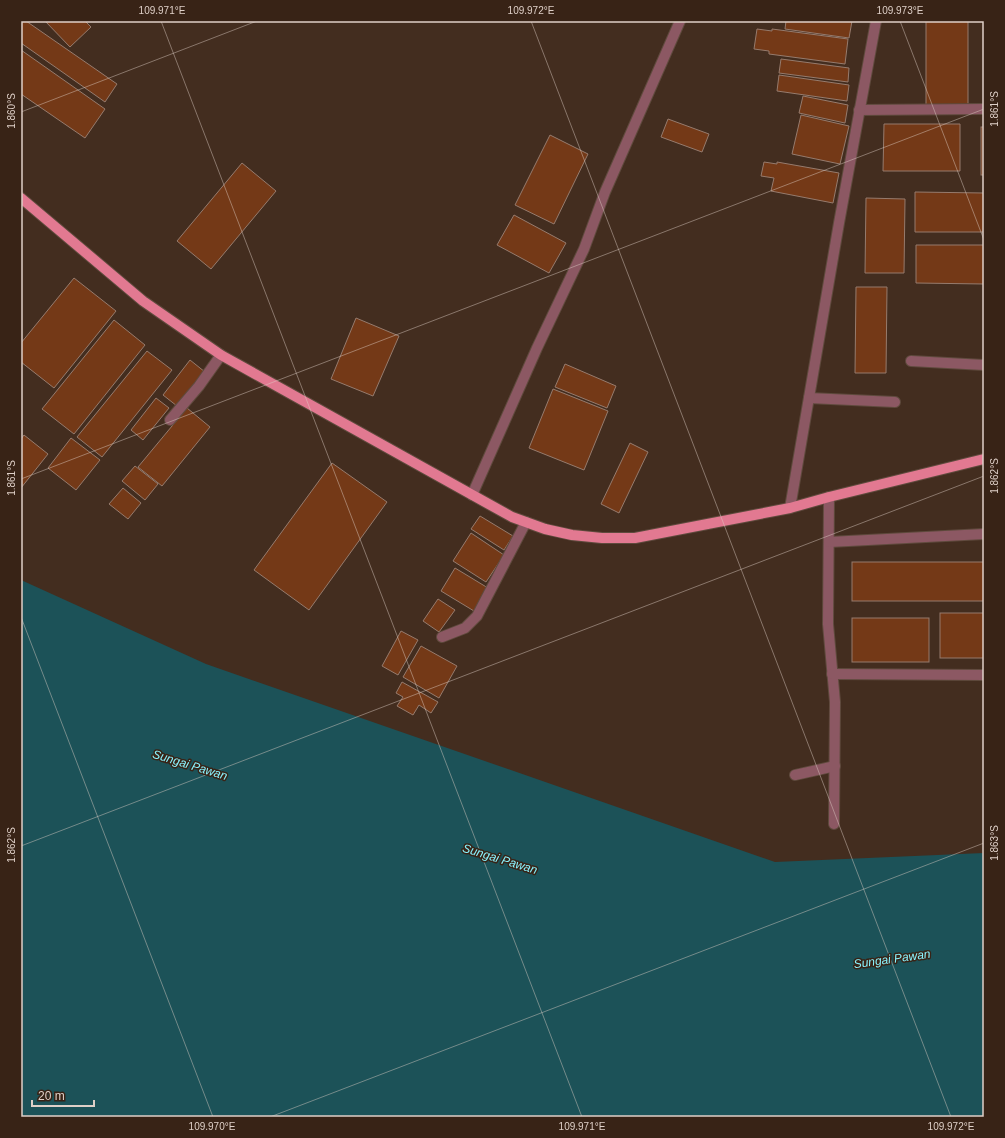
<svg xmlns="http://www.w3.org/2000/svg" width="1005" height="1138" font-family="Helvetica,sans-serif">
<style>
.water{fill:#1c5258}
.building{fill:#743917;stroke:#967b6d}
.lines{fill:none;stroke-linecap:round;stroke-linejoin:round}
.service-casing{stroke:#5f4a3d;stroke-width:12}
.minor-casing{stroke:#5f4a3d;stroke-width:12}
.primary-casing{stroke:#5f4a3d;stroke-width:12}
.service{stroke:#8c5863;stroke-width:10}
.minor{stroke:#8c5863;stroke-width:10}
.primary{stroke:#e27991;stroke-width:10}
.ticks{fill:none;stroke:#dfd0c8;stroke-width:1;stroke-opacity:0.45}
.labels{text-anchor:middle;stroke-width:3;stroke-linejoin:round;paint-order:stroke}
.water-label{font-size:12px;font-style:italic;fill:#89f3fe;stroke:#382316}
.neatline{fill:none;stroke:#dfd0c8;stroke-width:1.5}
.ticks-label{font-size:10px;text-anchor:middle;fill:#dfd0c8}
</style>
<rect width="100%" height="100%" fill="#432d1f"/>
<path class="water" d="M21,580L206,664L775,862L984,853V1117H21Z"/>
<g class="building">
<path d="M21,21H26L117,84L105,102L21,43Z"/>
<path d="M45,21H85L91,27L70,47Z"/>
<path d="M786,21H852L849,38L785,29Z"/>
<rect x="926" y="21" width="42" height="84"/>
<path d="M757,29L772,31V29L848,39L845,64L769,54V51L754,49Z"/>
<path d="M21,50L105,109L85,138L21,94Z"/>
<path d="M781,59L849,68L848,82L779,73Z"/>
<path d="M779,75L849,85L847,101L777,91Z"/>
<path d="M803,96L848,105L845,123L799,113Z"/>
<path d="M801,115L849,126L840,164L792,154Z"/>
<path d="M668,119L709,134L702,152L661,137Z"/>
<path d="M884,124H960V171H883Z"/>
<rect x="981" y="127" width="3" height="48"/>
<path d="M550,135L588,154L554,224L515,205Z"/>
<path d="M764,162L777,164V162L839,173L833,203L771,191L774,178L761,176Z"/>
<path d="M242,163L276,191L211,269L177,241Z"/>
<path d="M915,192L984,193V232H915Z"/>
<path d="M866,198L905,199L904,273H865Z"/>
<path d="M514,215L566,243L549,273L497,245Z"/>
<path d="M916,245H984V284L916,283Z"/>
<path d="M74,278L116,311L54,388L21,362V343Z"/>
<path d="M856,287H887L886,373H855Z"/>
<path d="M356,318L399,336L373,396L331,379Z"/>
<path d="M114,320L145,345L74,434L42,409Z"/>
<path d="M147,351L172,370L102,457L77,437Z"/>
<path d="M190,360L205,372L177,406L163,395Z"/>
<path d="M565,364L616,386L607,408L555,387Z"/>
<path d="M553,389L608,411L584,470L529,448Z"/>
<path d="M156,398L169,408L143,440L131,430Z"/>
<path d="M187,408L210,427L162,486L138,467Z"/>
<path d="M24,435L48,454L21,488V439Z"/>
<path d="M71,438L100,460L76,490L48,468Z"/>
<path d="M630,443L648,452L619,513L601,504Z"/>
<path d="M332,463L387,502L309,610L254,570Z"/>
<path d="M135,466L158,484L145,500L122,481Z"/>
<path d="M123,488L141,503L128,519L109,504Z"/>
<path d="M480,516L513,536L504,550L471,529Z"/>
<path d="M471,533L504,555L486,582L453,561Z"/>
<rect x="852" y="562" width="132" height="39"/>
<path d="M455,568L488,588L474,611L441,591Z"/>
<path d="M438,599L455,610L439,632L423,621Z"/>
<rect x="940" y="613" width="44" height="45"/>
<rect x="852" y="618" width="77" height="44"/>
<path d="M401,631L418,640L398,675L382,666Z"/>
<path d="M421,646L457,666L439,698L403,677Z"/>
<path d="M402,682L438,702L431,713L419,705L413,715L397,706L403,697L396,693Z"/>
</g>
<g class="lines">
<defs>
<g id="service">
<path d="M911,361L984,365"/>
<path d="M809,398L895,402"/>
<path d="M170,420L199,386L221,355"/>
<path d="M442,637L465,628L477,616L526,522"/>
<path d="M795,775L835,766"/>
</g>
<g id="minor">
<path d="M859,110L984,109"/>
<path d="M472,495L537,348L584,249L605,192L680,21"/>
<path d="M829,497L828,624L835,702L834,824"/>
<path d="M790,508L839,223L876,21"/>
<path d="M829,542L984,534"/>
<path d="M832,674L984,675"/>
</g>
<path id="primary" d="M21,198L143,301L221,355L512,517L545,529L572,535L602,538H635L790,508L829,497L984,459"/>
</defs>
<use href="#service" class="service-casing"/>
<use href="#minor" class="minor-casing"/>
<use href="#primary" class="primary-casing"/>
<use href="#service" class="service"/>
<use href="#minor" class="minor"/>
<use href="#primary" class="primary"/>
</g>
<path class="ticks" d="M161,21L582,1117M531,21L951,1117M900,21L984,240M21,112L257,21M21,479L984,109M21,617L213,1117M21,846L984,476M270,1117L984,843"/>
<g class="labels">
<g class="water-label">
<text transform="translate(190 765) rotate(17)" y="4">Sungai Pawan</text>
<text transform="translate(500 859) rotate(17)" y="4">Sungai Pawan</text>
<text transform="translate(892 959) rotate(-8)" y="4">Sungai Pawan</text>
</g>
</g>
<rect width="1005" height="1138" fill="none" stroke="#382316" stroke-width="44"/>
<path d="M32 1100v6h62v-6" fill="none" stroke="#dfd0c8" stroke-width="2"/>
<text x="38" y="1100" font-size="12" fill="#dfd0c8" stroke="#382316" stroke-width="3" paint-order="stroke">20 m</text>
<rect x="22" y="22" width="961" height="1094" class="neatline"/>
<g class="ticks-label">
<text x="162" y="14">109.971°E</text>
<text x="531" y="14">109.972°E</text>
<text x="900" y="14">109.973°E</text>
<text transform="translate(994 109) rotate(-90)" y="4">1.861°S</text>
<text transform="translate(11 111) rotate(-90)" y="4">1.860°S</text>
<text transform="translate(994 476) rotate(-90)" y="4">1.862°S</text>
<text transform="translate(11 478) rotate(-90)" y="4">1.861°S</text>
<text transform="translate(994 843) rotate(-90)" y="4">1.863°S</text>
<text transform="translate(11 845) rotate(-90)" y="4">1.862°S</text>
<text x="212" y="1130">109.970°E</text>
<text x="582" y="1130">109.971°E</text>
<text x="951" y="1130">109.972°E</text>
</g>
</svg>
